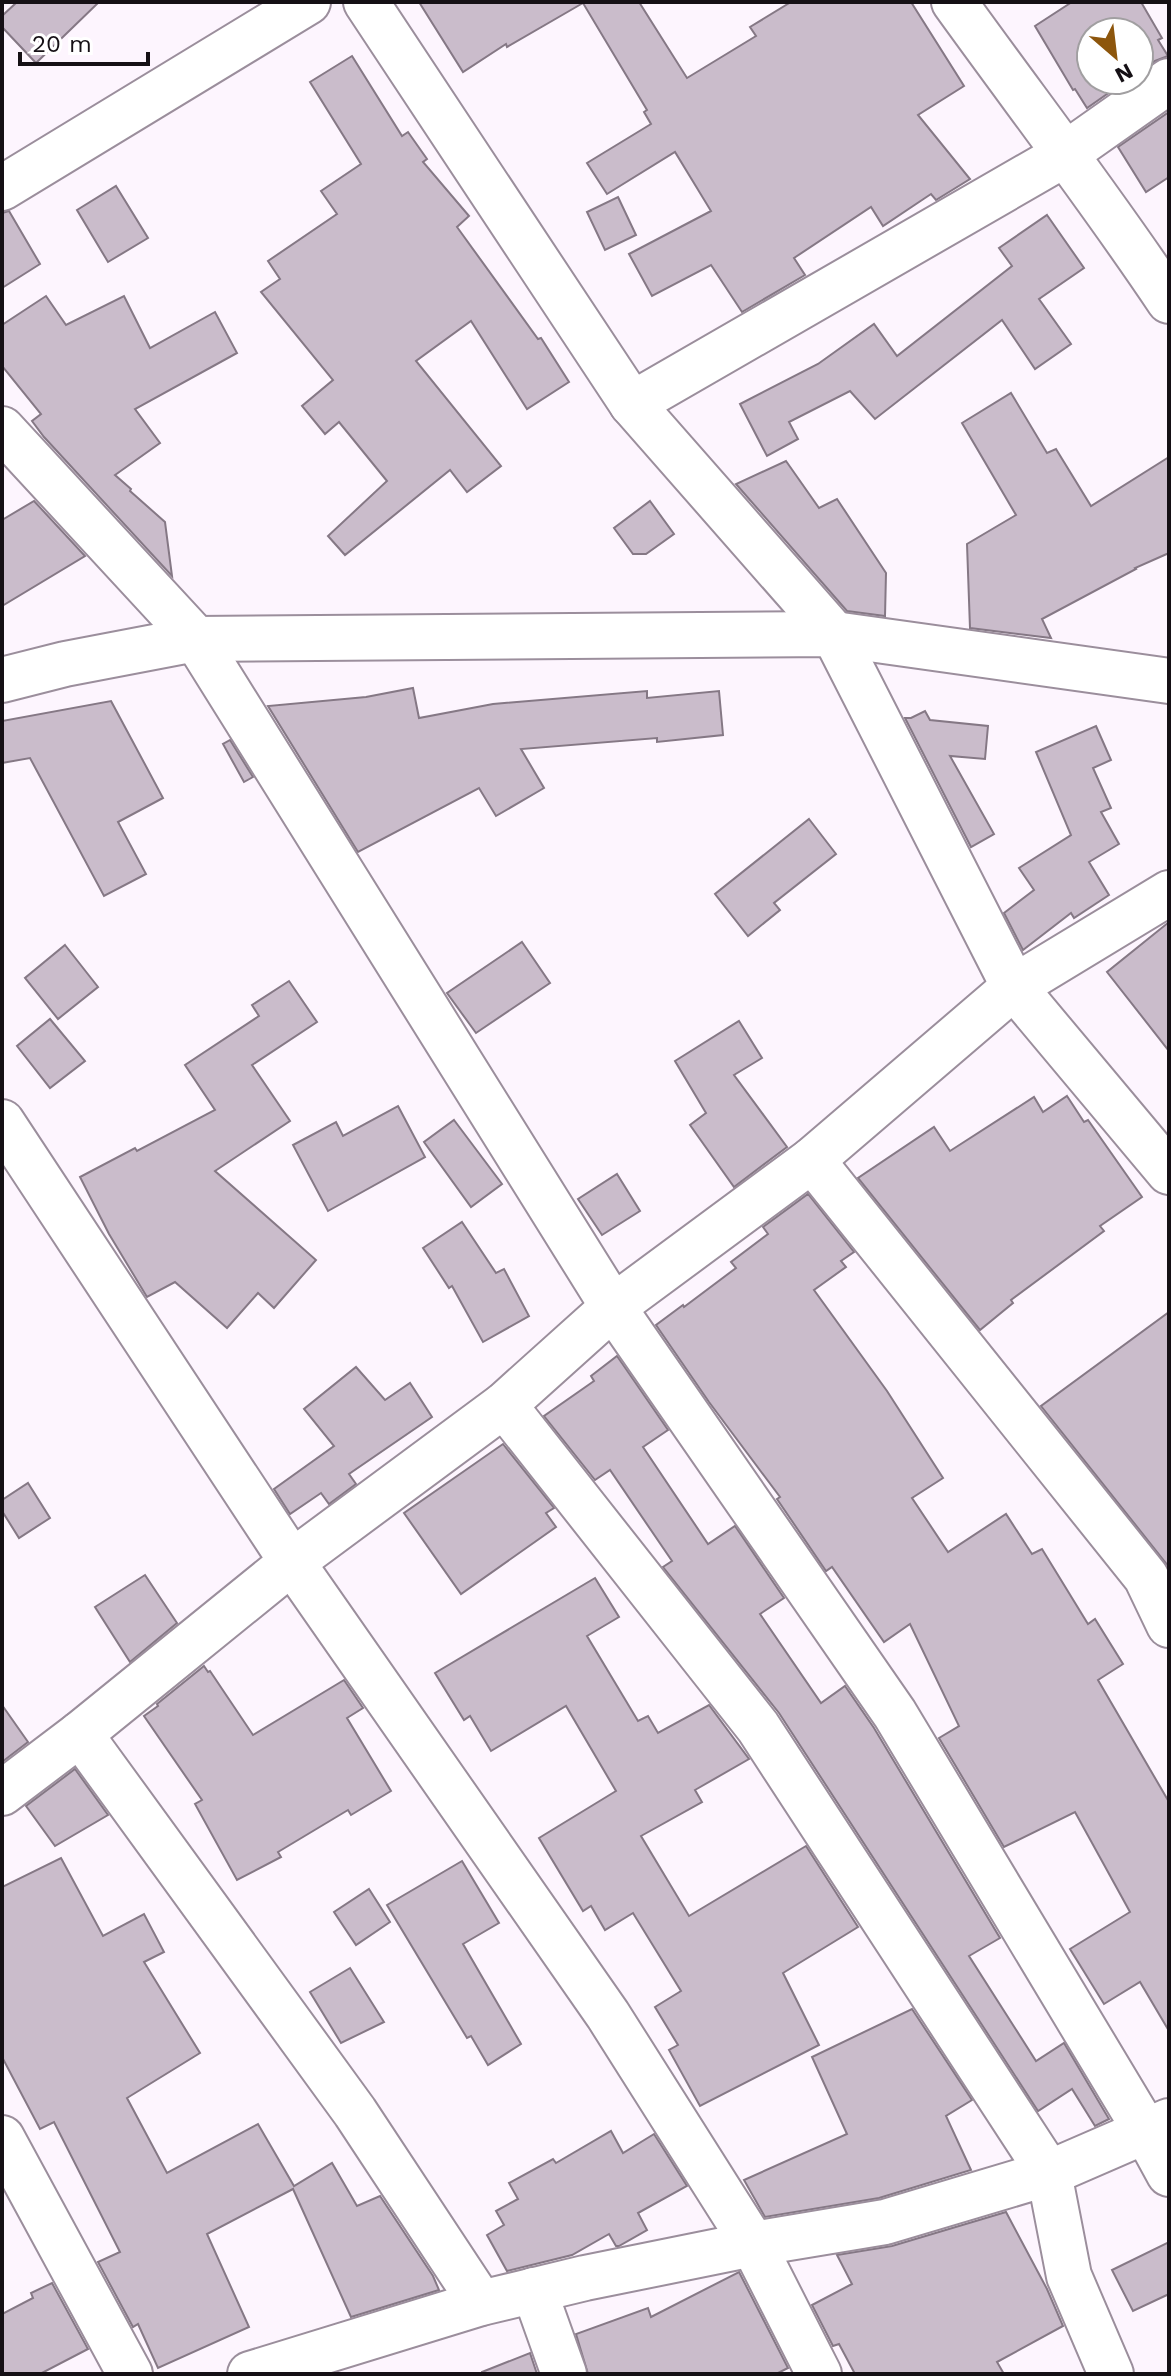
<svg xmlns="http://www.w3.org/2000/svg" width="1171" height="2376" font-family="'Work Sans',sans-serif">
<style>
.building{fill:#cabccb;stroke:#857885;stroke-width:2}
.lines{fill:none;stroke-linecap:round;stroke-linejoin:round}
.minor-casing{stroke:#9b8e9c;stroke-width:48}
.minor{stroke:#fff;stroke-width:44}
</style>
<rect width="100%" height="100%" fill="#fdf5fe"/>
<g class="building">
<path d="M17,2H99L36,63L2,27V16Z"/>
<path d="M419,2H639L687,78L756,36L750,27L791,2H911L964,86L918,115L970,179L936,200L931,194L883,226L871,207L794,258L805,275L742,312L711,265L652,296L629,254L711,211L675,152L607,194L587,163L651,124L644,112L647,110L583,3L507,47L506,44L463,72Z"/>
<path d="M1072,2H1141L1162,38L1158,40L1168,56L1155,61L1139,72V32H1091V80H1127L1087,108L1075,89L1073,90L1035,26Z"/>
<path d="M352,56L402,136L408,132L427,159L423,162L469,216L457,227L538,339L541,338L569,382L527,409L471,321L416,361L501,466L467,492L450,470L345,555L328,536L387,481L339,422L325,434L302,406L333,380L261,292L280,279L268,261L337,214L321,191L361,164L310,82Z"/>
<path d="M1169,112V177L1146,192L1118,147Z"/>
<path d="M116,186L148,238L108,262L77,210Z"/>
<path d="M618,197L636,235L605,250L587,212Z"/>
<path d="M9,211L40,264L2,288V213Z"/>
<path d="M1047,215L1084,268L1039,299L1071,344L1035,369L1002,320L875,419L850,391L789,422L798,439L767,456L740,404L818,364L874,324L897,356L1012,266L999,248Z"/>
<path d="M46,296L66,325L124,296L150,348L215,312L237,353L135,409L160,443L115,475L131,489L130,491L165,522L172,576L44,437L32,421L41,414L2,366V325Z"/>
<path d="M1011,393L1047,453L1056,449L1091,506L1169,457V553L1135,568L1136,569L1042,619L1051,638L970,628L967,544L1016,515L962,423Z"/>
<path d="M786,461L819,508L837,499L886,573L885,616L847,611L736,484Z"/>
<path d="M34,501L85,556L2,606V520Z"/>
<path d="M650,501L674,534L646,554H633L614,528Z"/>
<path d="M413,688L419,718L493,704L647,691V698L719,691L723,735L657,742V738L521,749L544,788L496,816L479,788L358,852L268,706L366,697Z"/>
<path d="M111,701L163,798L118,822L146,874L104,896L30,758L2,763V721Z"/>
<path d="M925,711L930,720L988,726L985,759L950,756L994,834L971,847L905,718H911Z"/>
<path d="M1096,726L1111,760L1093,768L1111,808L1101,812L1119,844L1089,862L1109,895L1074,918L1071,913L1023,950L1004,913L1034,890L1019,868L1071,835L1036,752Z"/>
<path d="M230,740L253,777L244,782L223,744Z"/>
<path d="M809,819L836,854L774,903L780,910L748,936L715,894Z"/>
<path d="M1169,922V1051L1107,972Z"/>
<path d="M522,942L550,983L476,1033L447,993Z"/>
<path d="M65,945L98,987L58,1019L25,978Z"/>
<path d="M289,981L317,1022L252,1065L290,1121L215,1171L316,1260L274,1308L258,1293L227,1328L175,1282L147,1297L109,1234L80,1177L135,1148L137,1151L215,1110L185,1065L259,1016L252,1005Z"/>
<path d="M50,1019L85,1061L50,1088L17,1046Z"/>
<path d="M739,1021L762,1058L734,1075L787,1147L734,1187L690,1125L706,1113L675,1061Z"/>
<path d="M1067,1096L1084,1122L1088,1120L1142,1197L1100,1226L1104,1231L1011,1300L1013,1303L980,1330L858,1178L934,1127L950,1151L1034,1097L1043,1112Z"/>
<path d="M398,1106L425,1157L328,1211L293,1145L336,1122L343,1136Z"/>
<path d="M454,1120L502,1184L471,1207L424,1142Z"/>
<path d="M617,1174L640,1211L602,1235L578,1199Z"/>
<path d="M808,1194L854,1252L841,1261L846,1267L814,1290L887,1391L943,1478L912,1498L948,1552L1006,1514L1032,1554L1042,1549L1088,1624L1095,1619L1123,1664L1098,1680L1169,1802V2031L1140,1982L1104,2004L1070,1949L1130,1912L1075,1812L1004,1847L939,1738L959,1726L910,1624L884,1642L832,1567L826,1571L777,1499L780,1497L709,1402L656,1325L683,1305L684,1307L736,1268L731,1262L768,1234L763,1227Z"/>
<path d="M462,1222L496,1273L504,1269L529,1316L483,1342L452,1286L449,1288L423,1248Z"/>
<path d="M1169,1312V1567L1041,1406Z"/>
<path d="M617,1356L668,1430L643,1447L708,1544L735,1526L784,1598L760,1614L821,1703L845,1686L874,1728L1000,1938L969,1956L1036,2061L1064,2043L1109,2119L1095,2126L1072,2089L1038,2111L779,1713L663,1567L672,1561L610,1470L595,1480L544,1416L594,1381L591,1376Z"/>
<path d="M356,1367L385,1400L410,1383L432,1417L349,1474L356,1484L329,1504L321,1493L290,1514L274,1489L334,1446L304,1409Z"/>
<path d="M503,1444L554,1508L546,1513L556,1527L461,1594L404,1513Z"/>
<path d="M28,1483L50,1518L19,1538L2,1511V1500Z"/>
<path d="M145,1575L177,1623L130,1662L95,1607Z"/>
<path d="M595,1578L619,1617L587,1636L638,1721L648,1716L658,1733L709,1705L749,1759L695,1790L702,1802L641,1836L689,1916L806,1846L858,1927L783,1973L819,2045L700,2106L669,2050L678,2045L655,2007L681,1991L633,1913L605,1930L591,1906L583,1911L539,1838L616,1791L566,1706L491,1751L470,1716L464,1720L435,1673Z"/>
<path d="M204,1666L208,1672L210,1671L253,1735L344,1680L363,1708L347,1718L391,1791L351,1815L348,1810L278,1852L281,1857L237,1880L195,1804L202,1800L144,1716L158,1706L157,1704Z"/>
<path d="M2,1705L28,1742L2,1762Z"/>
<path d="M75,1769L108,1815L55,1846L26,1806Z"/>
<path d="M61,1858L103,1936L144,1914L164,1952L144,1962L200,2053L127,2098L167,2173L258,2124L294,2186L332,2163L357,2206L380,2196L433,2276L439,2290L351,2317L293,2189L207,2234L249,2327L158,2368L138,2324L133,2327L98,2262L120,2252L54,2122L40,2129L2,2057V1887Z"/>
<path d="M462,1861L499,1923L463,1944L521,2044L488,2065L471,2036L467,2038L387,1905Z"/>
<path d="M369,1889L390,1922L356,1945L334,1912Z"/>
<path d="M350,1968L384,2022L341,2043L310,1992Z"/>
<path d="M912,2009L972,2100L946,2116L971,2170L879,2198L765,2217L744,2180L847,2134L812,2057Z"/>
<path d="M611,2131L623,2153L654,2134L687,2186L638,2213L647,2230L619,2246H616L609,2234L572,2255L507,2271L487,2235L504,2225L496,2211L518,2199L509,2183L553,2159L556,2163Z"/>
<path d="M1006,2212L1047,2289L1063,2326L997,2362L1004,2374H855L839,2344L833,2346L812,2305L852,2284L837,2255L892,2246Z"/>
<path d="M1169,2242V2294L1133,2311L1112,2270Z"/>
<path d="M739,2272L788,2368L776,2374H588L576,2334L648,2308L651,2317Z"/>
<path d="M52,2283L88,2349L40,2374H2V2314L33,2298L31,2293Z"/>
<path d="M530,2353L537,2374H482V2372Z"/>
</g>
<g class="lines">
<defs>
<g id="minor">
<path d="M366,2L632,404L834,634L1014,987L1169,1172"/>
<path d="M954,2C1026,102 1101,199 1169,301"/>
<path d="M2,188L308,2"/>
<path d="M632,404L1064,155L1169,81"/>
<path d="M2,429L196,639L613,1307L895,1714L1145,2130L1169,2174"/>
<path d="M2,680L65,664L196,639L834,634L1169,681"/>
<path d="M2,1122L292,1562L608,2015L753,2244L819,2374"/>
<path d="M812,1160L1146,1577L1169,1625"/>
<path d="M504,1405L758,1727L1049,2173L1069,2276L1111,2374"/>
<path d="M80,1734L355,2112L481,2303"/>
<path d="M2,1793L80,1734L292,1562L504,1405L613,1307L812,1160L1014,987L1169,893"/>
<path d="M2,2138L130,2374"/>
<path d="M534,2290L564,2374"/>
<path d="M250,2374L481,2303L585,2278L753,2244L885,2222L1049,2173L1169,2121"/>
</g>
</defs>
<use href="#minor" class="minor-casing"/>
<use href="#minor" class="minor"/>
</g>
<rect width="1171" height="2376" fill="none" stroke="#151015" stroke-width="8"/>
<g transform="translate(1115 56) rotate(152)"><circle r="38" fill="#ffffff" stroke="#a19fa1" stroke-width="2"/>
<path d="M0-6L14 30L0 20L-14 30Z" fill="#8d560c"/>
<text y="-12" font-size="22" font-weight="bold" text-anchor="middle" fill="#151015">N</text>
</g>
<path d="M20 52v12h128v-12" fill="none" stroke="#151015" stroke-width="4"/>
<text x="32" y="52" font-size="24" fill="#151015" stroke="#ffffff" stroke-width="6" paint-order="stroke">20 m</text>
</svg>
